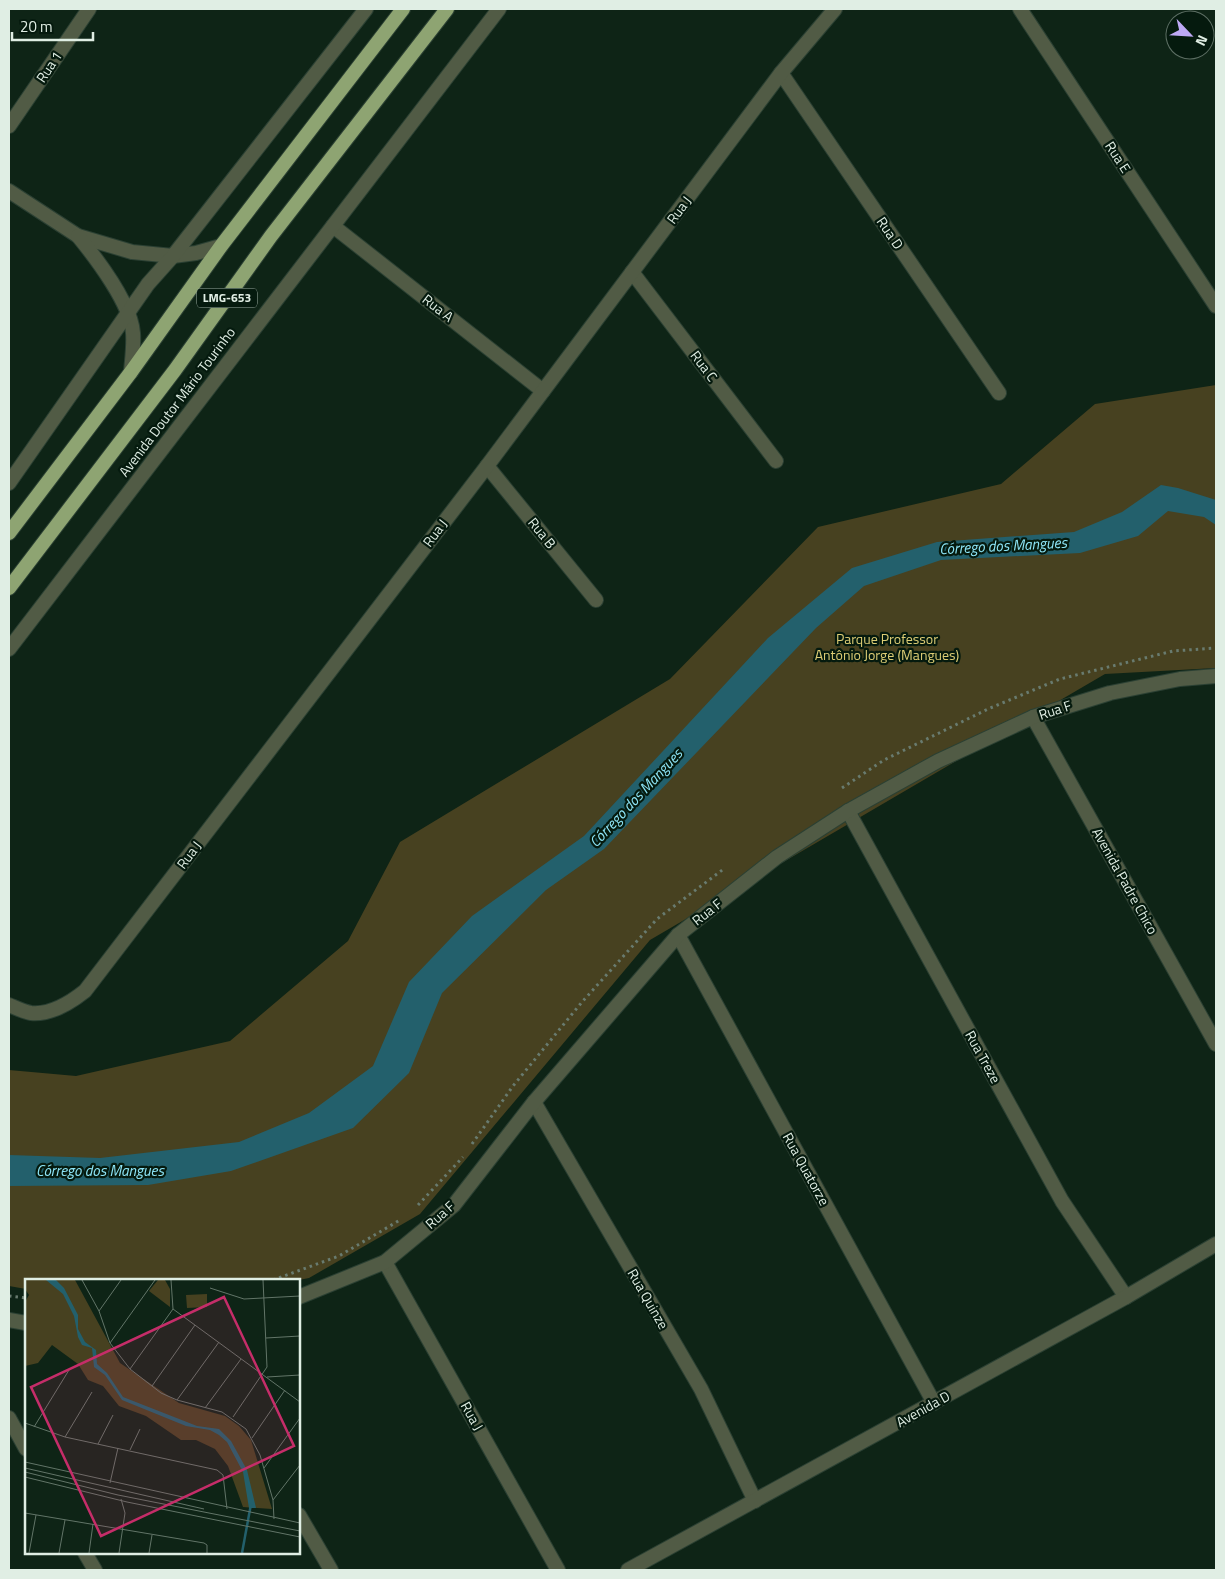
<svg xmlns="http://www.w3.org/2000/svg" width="1225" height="1579" font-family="'Titillium Web',sans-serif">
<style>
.green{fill:#474120}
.water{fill:#23606c}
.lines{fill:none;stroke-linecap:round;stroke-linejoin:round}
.minor-casing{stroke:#2b4033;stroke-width:16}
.tertiary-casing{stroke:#2b4033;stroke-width:16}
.trunk-casing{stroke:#2b4033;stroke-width:16}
.path{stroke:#697b6f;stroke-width:3;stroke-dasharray:2.5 4;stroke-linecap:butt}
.minor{stroke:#515b45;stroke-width:14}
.tertiary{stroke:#515b45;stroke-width:14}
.trunk{stroke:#8ea472;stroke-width:14}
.labels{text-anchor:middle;stroke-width:4.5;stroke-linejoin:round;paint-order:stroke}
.shield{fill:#051a0e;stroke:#9eaea4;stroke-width:1}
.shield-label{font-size:12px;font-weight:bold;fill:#e0eee4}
.street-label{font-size:14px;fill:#e0eee4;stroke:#051a0e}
.park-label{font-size:14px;fill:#ddcd75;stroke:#051a0e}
.water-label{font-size:15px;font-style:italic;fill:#8ee6f8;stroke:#051a0e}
.inset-river{fill:none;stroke:#23606c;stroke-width:2.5}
.inset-road{fill:none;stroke:#627568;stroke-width:1}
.view{fill:#c52d69;fill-opacity:0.15;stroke:#c52d69;stroke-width:2.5}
.inset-edge{fill:none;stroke:#e0eee4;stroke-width:2.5}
</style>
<rect width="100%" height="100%" fill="#0e2416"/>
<path class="green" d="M1216,385V668L1105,674L650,940L420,1214L309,1278L299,1280H26V1289L9,1286V1070L76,1076L230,1041L348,941L400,842L670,679L818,527L1001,484L1095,404Z"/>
<path class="water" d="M1161,485L1178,488L1216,500V525L1204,517L1168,511L1138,536L1080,553L941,560L864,586L816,628L604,849L546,890L442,993L409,1073L353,1128L231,1171L148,1185L9,1186V1155L100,1158L239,1142L309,1113L373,1066L409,982L472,916L584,836L768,638L852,568L937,542L1074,532L1122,512Z"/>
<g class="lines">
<defs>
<g id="minor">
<path d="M1020,9L1216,306"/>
<path d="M781,73L999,393"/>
<path d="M9,126L89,9"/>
<path d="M9,191L78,236L132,252L173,256L196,253L221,246"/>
<path d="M333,226L543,391"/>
<path d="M78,236C96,258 131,304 133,333C134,346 132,359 131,372"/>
<path d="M632,272L776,461"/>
<path d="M487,466L596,600"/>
<path d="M1033,717L1216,1044"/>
<path d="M848,811L1062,1201L1126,1297"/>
<path d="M678,935L934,1403"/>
<path d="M9,1005C16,1008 24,1012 31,1013C51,1015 70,1003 85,991L487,466L781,73L835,9"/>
<path d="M534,1102L701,1389L755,1501"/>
<path d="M385,1262L558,1570"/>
<path d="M299,1297L385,1262L454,1205L534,1102L678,935L777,857L848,811L938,761L1033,717L1110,693L1180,679L1216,676"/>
<path d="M9,1320L26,1323"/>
<path d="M9,1418L26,1449"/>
<path d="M299,1515L331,1570"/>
<path d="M85,1553L95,1570"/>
<path d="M628,1570L1126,1297L1216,1244"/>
</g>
<g id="tertiary">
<path d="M9,483L148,284L173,256L366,9"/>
<path d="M9,649L499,9"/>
</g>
<g id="trunk">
<path d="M9,533L131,372L221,246L403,9"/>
<path d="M9,588L175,370L271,236L447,9"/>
</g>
</defs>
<use href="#minor" class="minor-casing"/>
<use href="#tertiary" class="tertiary-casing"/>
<use href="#trunk" class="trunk-casing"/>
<g class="path">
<path d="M842,788L884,760L988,709L1060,679L1173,651L1216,648"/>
<path d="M472,1144L513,1086L582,1002L657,919L725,868"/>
<path d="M418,1205L463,1157"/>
<path d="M273,1280L339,1256L400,1220"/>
<path d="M9,1296L26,1298"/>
</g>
<use href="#minor" class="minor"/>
<use href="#tertiary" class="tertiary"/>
<use href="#trunk" class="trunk"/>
</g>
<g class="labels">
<rect class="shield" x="197" y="288.5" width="60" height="19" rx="4"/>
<g class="shield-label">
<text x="227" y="302">LMG-653</text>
</g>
<g class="street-label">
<text transform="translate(49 67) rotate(-56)" y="5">Rua 1</text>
<text transform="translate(1118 157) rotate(57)" y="5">Rua E</text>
<text transform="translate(679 210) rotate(-53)" y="5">Rua J</text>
<text transform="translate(890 233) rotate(56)" y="5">Rua D</text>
<text transform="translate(438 308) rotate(38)" y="5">Rua A</text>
<text transform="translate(704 366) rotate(53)" y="5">Rua C</text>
<text transform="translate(177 402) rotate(-53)" y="5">Avenida Doutor Mário Tourinho</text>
<text transform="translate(435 533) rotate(-53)" y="5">Rua J</text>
<text transform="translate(542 533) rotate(51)" y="5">Rua B</text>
<text transform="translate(1055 710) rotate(-18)" y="5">Rua F</text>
<text transform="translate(189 855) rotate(-53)" y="5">Rua J</text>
<text transform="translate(1125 881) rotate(61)" y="5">Avenida Padre Chico</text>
<text transform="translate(707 912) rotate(-38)" y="5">Rua F</text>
<text transform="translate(983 1057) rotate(61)" y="5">Rua Treze</text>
<text transform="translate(806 1169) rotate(61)" y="5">Rua Quatorze</text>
<text transform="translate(440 1215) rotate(-41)" y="5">Rua F</text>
<text transform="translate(648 1299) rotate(60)" y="5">Rua Quinze</text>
<text transform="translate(923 1409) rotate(-29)" y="5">Avenida D</text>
<text transform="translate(472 1416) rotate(61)" y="5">Rua J</text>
</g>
<g class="park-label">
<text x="887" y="644">Parque Professor<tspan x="887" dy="16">Antônio Jorge (Mangues)</tspan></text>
</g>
<g class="water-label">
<text transform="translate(1003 546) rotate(-3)" y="5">Córrego dos Mangues</text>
<text transform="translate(636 798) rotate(-47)" y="5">Córrego dos Mangues</text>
<text x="100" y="1176">Córrego dos Mangues</text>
</g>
</g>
<g transform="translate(25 1279)">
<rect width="275" height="275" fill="#0e2416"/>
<path d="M0,1H50L95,84L154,124L200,137L214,147L226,161L247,230L218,228L203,187L190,170L171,161H156L121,137L94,127L78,107L63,101L53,85L27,66L13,84L0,87V23L4,16L0,10ZM133,1H140L145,10V28L124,12ZM182,15V28L162,29L161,16Z" fill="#474120"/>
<path d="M21,1H31L39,9L53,36V50L60,63L71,71L72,85L82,94L98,118L172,147L194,150L206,162L222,191L231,229H224L218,193L202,163L194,156L185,151L161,147L97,121L80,96L69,88L67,69L57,66L53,58L49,37L38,15Z" fill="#23606c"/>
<path class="inset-river" d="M217,274L226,225"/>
<path class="inset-road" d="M57,1L74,32L85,64L105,90L136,114L152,121L197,133L221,150L235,176L248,221L249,240M185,9L219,20L275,17M148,30L275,123M74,32L96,1M241,59L275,57M85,64L130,1M105,90L148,30L146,1M242,98L275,96M127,107L170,46M152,121L194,63M180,129L216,80M208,138L242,88L238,1M0,144L40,158L192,191L198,196L202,230M9,148L44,91M40,158L67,113M227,159L260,111M73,165L88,136M105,171L115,150M0,183L275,244M0,189L179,230M239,189L275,139M0,193L93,216L275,252M0,198L102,223L275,258M85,204L93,169M248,221L275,186M0,234L179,264L182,266V274M4,274L11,236M34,274L40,241M64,274L68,245M94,274L100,234L96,220M124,274L127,256"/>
<path class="view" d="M199,18L269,167L76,257L6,108Z"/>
<rect width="275" height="275" class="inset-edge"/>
</g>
<rect width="1225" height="1579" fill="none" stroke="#e0eee4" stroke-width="20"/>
<g transform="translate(1190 35) rotate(115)"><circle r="24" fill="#051a0e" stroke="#5d6f64"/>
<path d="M0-4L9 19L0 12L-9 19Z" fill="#bea9f5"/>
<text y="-8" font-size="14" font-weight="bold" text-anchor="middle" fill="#e0eee4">N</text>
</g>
<path d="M12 32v8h81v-8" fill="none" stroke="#e0eee4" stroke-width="2.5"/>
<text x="20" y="32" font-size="15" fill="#e0eee4" stroke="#051a0e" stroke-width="4" paint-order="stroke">20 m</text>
</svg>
